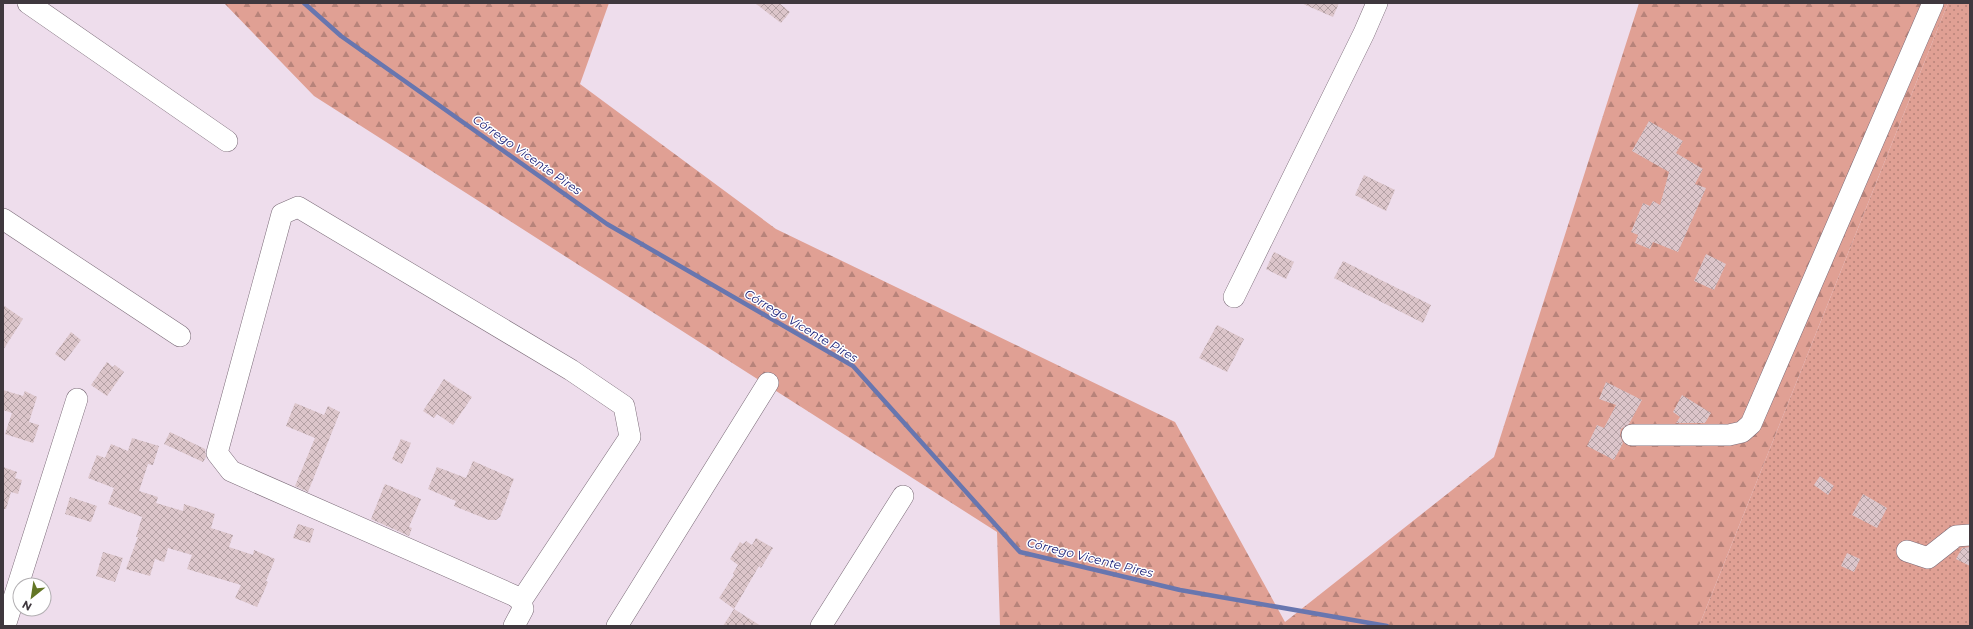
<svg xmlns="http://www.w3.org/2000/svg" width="1973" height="629" font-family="Montserrat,sans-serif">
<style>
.grass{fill:url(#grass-dots)}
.forest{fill:url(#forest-firs)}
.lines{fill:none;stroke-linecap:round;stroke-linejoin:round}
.stream{stroke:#6876af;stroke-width:4.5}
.building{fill:url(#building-cross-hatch)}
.minor-casing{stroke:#7b6b78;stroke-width:22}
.minor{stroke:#fff;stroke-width:21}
.labels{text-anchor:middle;stroke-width:3;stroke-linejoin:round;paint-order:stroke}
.water-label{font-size:12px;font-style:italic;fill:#171c76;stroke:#fff}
</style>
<defs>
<pattern id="grass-dots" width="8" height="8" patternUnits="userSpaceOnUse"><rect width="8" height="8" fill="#e0a094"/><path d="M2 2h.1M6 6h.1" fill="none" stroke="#b7837a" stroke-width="1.8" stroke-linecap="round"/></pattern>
<pattern id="forest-firs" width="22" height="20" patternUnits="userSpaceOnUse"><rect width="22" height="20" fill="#e0a094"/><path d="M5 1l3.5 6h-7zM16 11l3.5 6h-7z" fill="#b7837a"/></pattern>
<pattern id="building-cross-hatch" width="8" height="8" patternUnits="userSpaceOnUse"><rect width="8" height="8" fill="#dcc5ca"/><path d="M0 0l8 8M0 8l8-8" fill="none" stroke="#b4a1a5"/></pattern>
</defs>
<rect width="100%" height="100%" fill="#eeddec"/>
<path class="grass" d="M1948,3H1970V626H1699Z"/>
<path class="forest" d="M224,3H609L580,84L776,229L1175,422L1285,622L1494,457L1639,3H1948L1699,626H1000L997,532L314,96Z"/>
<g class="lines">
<path class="stream" d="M304,3L341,36L607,224L853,366L1020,552L1180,590L1387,626"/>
</g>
<g class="building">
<path d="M755,3H779L790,12L781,23Z"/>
<path d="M1301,3H1339L1333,17Z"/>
<path d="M1649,121L1683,141L1676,153L1703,169L1695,184L1706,188L1678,252L1653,242L1650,249L1635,243L1638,235L1631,232L1643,203L1650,206L1653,201L1660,205L1669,172L1632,151Z"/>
<path d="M1364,175L1395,190L1386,211L1355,195Z"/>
<path d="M1274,252L1294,262L1286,279L1266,269Z"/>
<path d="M1706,254L1726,264L1714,290L1694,281Z"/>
<path d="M1343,261L1431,305L1423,323L1334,278Z"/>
<path d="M3,305L23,319L3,350Z"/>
<path d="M1217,325L1244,339L1227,372L1199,358Z"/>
<path d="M71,332L81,340L65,361L55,354Z"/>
<path d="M107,362L113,367L115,365L124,372L107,396L91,385Z"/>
<path d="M444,379L472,397L453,425L437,414L434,418L423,411Z"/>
<path d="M1606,382L1642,400L1629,424L1621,429L1620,435L1623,443L1614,460L1587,446L1597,425L1604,428L1616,405L1599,399Z"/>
<path d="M3,390L23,396L25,391L37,397L29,422L39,425L33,443L5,434L12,413L3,410Z"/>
<path d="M1682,395L1711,413L1705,423H1676L1680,417L1673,412Z"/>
<path d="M295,403L324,415L328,406L340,412L308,492L295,486L315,438L286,426Z"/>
<path d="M170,432L205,449L206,457L203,462L164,444Z"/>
<path d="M132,438L159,446L153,465L148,464L139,491L158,497L156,503L183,511L184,504L215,514L211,528L233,535L229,547L253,555L254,550L275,559L266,581L268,582L257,607L235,598L241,585L187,569L192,555L168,548L164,562L155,559L150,576L126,569L138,537H136L142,517L108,504L114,488L88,478L97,455L105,458L111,444L128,451Z"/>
<path d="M401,439L411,443L402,464L392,459Z"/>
<path d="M473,461L514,479L509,491H510L500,517L496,520H489L454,506L456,501L428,489L437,467L466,478Z"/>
<path d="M3,467L17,472L15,478L22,480L18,494L11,492L6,509H3Z"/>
<path d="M1820,476L1834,486L1828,495L1814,485Z"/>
<path d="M385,484L421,499L409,527L412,528L409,536L371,519Z"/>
<path d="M1863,494L1887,508L1877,528L1852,515Z"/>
<path d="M70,497L97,506L91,522L65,514Z"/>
<path d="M298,524L314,529L310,543L293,538Z"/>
<path d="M756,538L773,548L761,568L759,566L734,609L719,598L734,575L733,573L738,565L730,559L740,542L743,544L746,541L752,545Z"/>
<path d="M1970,547V566L1956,559L1962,548Z"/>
<path d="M103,552L123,558L115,582L96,576Z"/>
<path d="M1847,553L1860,559L1854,572L1841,566Z"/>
<path d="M734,609L761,626H723Z"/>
</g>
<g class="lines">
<defs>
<g id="minor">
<path d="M28,3L227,141"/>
<path d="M3,219L180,336"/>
<path d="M1234,297L1364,33L1377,3"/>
<path d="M1632,435H1729L1742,432L1751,424L1933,3"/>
<path d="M1907,551L1928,558L1956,536L1970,535"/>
<path d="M5,626L77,399"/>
<path d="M514,626L523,609L521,601L515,596L231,471L217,453L282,214L298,207L571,370L624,406L630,437L521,601"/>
<path d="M617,626L768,383"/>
<path d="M821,626L903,496"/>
</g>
</defs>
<use href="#minor" class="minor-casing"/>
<use href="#minor" class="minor"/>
</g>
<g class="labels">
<g class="water-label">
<text transform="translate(527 155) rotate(35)" y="4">Córrego Vicente Pires</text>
<text transform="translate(801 326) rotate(31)" y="4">Córrego Vicente Pires</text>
<text transform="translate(1090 558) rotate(14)" y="4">Córrego Vicente Pires</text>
</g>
</g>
<rect width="1973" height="629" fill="none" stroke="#3f383e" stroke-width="8"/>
<g transform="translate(32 597) rotate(210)"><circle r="19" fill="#ffffff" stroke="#b2afb2"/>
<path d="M0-3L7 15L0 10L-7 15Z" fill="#637625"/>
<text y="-6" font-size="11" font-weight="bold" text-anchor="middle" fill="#3f383e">N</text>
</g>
</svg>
